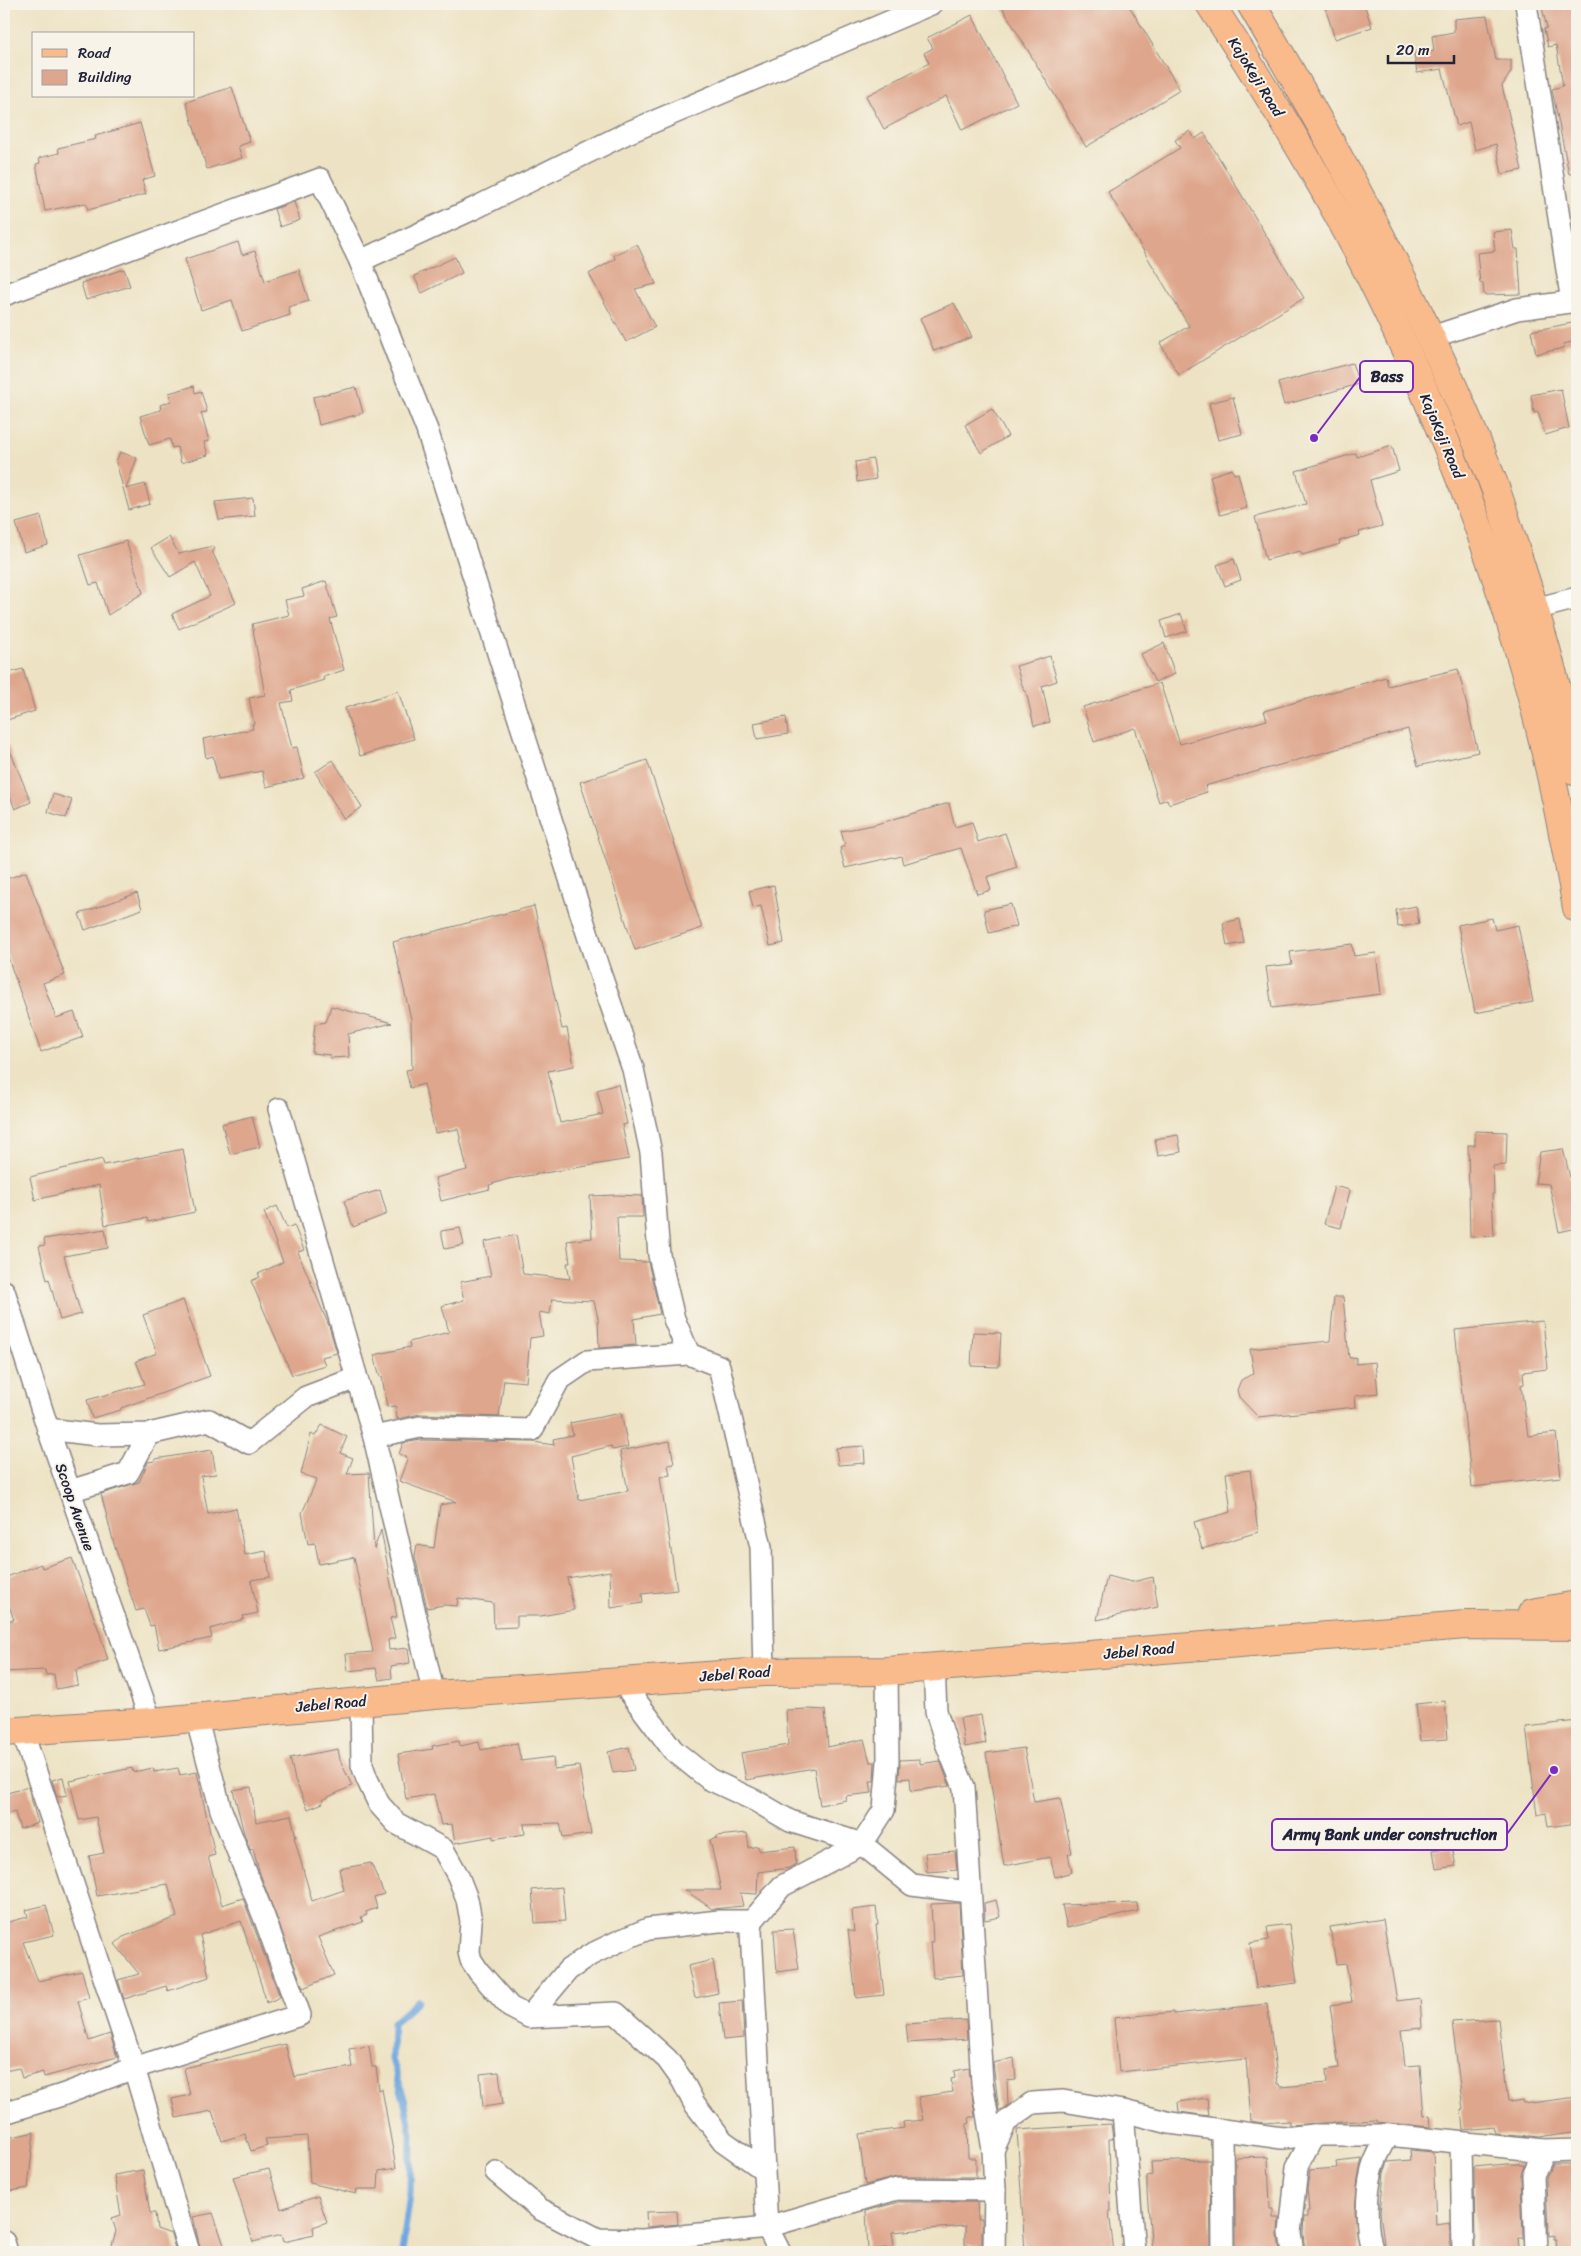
<svg xmlns="http://www.w3.org/2000/svg" width="1581" height="2256" font-family="Sriracha,sans-serif">
<style>
.lines{fill:none;stroke-linecap:round;stroke-linejoin:round}
.stream{stroke:#6fa7de;stroke-width:7}
.building{fill:#dea68c}
.minor-casing{stroke:#888280;stroke-width:24}
.major-casing{stroke:#888280;stroke-width:30}
.minor{stroke:#fff;stroke-width:21}
.major{stroke:#fabb8c;stroke-width:28}
.labels{text-anchor:middle;stroke-width:4;stroke-linejoin:round;paint-order:stroke}
.street-label{font-size:15px;fill:#22223b;stroke:#f7f3e8}
.leader{fill:none;stroke:#7b2cbf;stroke-width:2}
.callout-dot{fill:#7b2cbf;stroke:#f7f3e8;stroke-width:2}
.callout{fill:#f7f3e8;stroke:#7b2cbf;stroke-width:2}
.callout-label{font-size:16px;text-anchor:middle;font-weight:bold;fill:#22223b}
</style>
<rect width="100%" height="100%" fill="#f7f3e8"/>
<filter id="ink" filterUnits="userSpaceOnUse"><feTurbulence type="fractalNoise" baseFrequency=".02" numOctaves="2"/><feDisplacementMap in="SourceGraphic" scale="10" xChannelSelector="R" yChannelSelector="G"/><feConvolveMatrix kernelMatrix="1 2 1 2 8 2 1 2 1" color-interpolation-filters="sRGB"/></filter>
<filter id="wash" filterUnits="userSpaceOnUse"><feTurbulence type="fractalNoise" baseFrequency=".0096" numOctaves="4" result="noise"/><feDisplacementMap in="SourceGraphic" scale="20" xChannelSelector="R" yChannelSelector="G"/><feGaussianBlur stdDeviation="1.12" result="paint"/><feColorMatrix in="noise" values="0 0 0 0 0 0 0 0 0 0 0 0 0 0 0 0 0 1.4 0 .05"/><feComposite in="paint" operator="in"/></filter>
<g filter="url(#wash)">
<rect width="100%" height="100%" fill="#ede3c4"/>
<g class="lines">
<path class="stream" d="M402,2252L410,2194L411,2134L404,2099L392,2059L393,2023L418,2001"/>
</g>
<g id="blocks">
<g class="building">
<path d="M1000,4H1128L1180,90L1086,147Z"/>
<path d="M1324,4H1364L1372,27L1335,39Z"/>
<path d="M1541,4H1577V173L1569,174L1552,89L1563,86L1556,45L1548,47L1544,29L1547,28Z"/>
<path d="M972,15L1017,103L962,130L946,96L884,129L866,96L929,63L924,53L933,48L927,38Z"/>
<path d="M1487,16L1496,60H1511V72L1502,86L1522,170L1502,174L1496,144L1475,150L1469,122L1457,126L1442,69L1417,73L1414,54L1434,51L1432,36L1454,32V19Z"/>
<path d="M232,87L250,142L238,146L242,158L207,169L186,102Z"/>
<path d="M140,123L155,176L142,180L146,194L88,210L86,203L45,211L36,164L40,163L39,158L59,153L58,148L96,139L95,136Z"/>
<path d="M1190,131L1195,139L1204,133L1304,298L1179,375L1160,343L1189,326L1108,192L1180,148L1175,140Z"/>
<path d="M294,202L300,220L280,227L274,209Z"/>
<path d="M1512,230L1515,249H1518L1521,294L1484,295L1483,283H1480L1477,253L1495,251L1493,232Z"/>
<path d="M238,242L242,255L255,251L265,281L299,270L309,301L288,307L290,315L242,331L232,300L201,310L185,259Z"/>
<path d="M637,244L656,284L635,289L655,327L626,342L589,274L615,259L614,255Z"/>
<path d="M455,257L462,273L422,293L414,276Z"/>
<path d="M124,269L130,286L86,300L81,283Z"/>
<path d="M954,303L972,337L934,351L920,318Z"/>
<path d="M1577,322V341L1563,344L1564,348L1536,354L1531,331Z"/>
<path d="M1352,363L1359,384L1284,405L1278,383Z"/>
<path d="M194,386L195,393L201,391L207,412L201,413L209,441L204,442L208,455L181,463L177,447L172,448L170,439L149,445L140,416L161,410L160,405L171,401L169,393Z"/>
<path d="M356,387L363,413L319,425L313,397Z"/>
<path d="M1561,389L1569,428L1545,435L1538,412L1534,413L1531,395Z"/>
<path d="M1233,397L1242,434L1218,440L1209,403Z"/>
<path d="M992,409L1008,436L981,453L965,425Z"/>
<path d="M1392,446L1399,471L1370,480L1382,526L1359,532L1360,535L1339,541L1340,544L1302,555L1300,551L1266,560L1255,517L1306,504L1296,471L1356,453L1357,457Z"/>
<path d="M120,452L137,458L126,489L145,484L150,504L129,510L116,462Z"/>
<path d="M873,459L876,479L857,482L855,462Z"/>
<path d="M1232,469L1234,474L1238,473L1247,508L1220,515L1210,476Z"/>
<path d="M253,498L255,516L219,520L215,502Z"/>
<path d="M41,516L48,545L24,552L16,523Z"/>
<path d="M169,537L179,554L213,546L215,549L212,551L236,603L179,629L172,614L210,596L195,562L170,577L151,548Z"/>
<path d="M126,541L143,593L108,615L98,583L90,585L80,555Z"/>
<path d="M1234,559L1241,580L1225,586L1217,565Z"/>
<path d="M326,581L337,617L330,619L344,670L323,677L324,680L291,690L293,701L281,703L292,748L297,747L304,778L266,787L262,771L218,779L213,756L206,758L203,739L253,729L252,724H254L249,698L265,695L252,624L289,615L285,600L304,596L302,589Z"/>
<path d="M1181,614L1187,631L1166,638L1161,621Z"/>
<path d="M1164,643L1175,674L1155,682L1141,654Z"/>
<path d="M1050,656L1057,681L1042,686L1050,722L1034,726L1026,691H1024L1016,666Z"/>
<path d="M23,669L35,711L4,721V674Z"/>
<path d="M1458,669L1478,752L1418,766L1408,729L1205,786L1207,792L1169,804L1167,799L1159,802L1135,728L1094,742L1083,707L1160,683L1180,744L1267,720L1264,711L1386,677L1388,686Z"/>
<path d="M398,691L414,739L360,756L345,708Z"/>
<path d="M786,717L788,734L757,739L754,723Z"/>
<path d="M4,736L31,802L15,809L4,781Z"/>
<path d="M333,760L362,807L344,819L315,772Z"/>
<path d="M647,760L702,928L635,950L580,782Z"/>
<path d="M53,794L72,800L66,818L48,812Z"/>
<path d="M949,803L955,827L972,822L978,842L1005,833L1017,867L987,877L991,890L977,894L961,848L903,864L901,856L894,858L893,857L845,868L840,848L845,846L841,831L873,825Z"/>
<path d="M26,872L65,975L43,983L56,1018L74,1012L83,1037L41,1052L4,946V880Z"/>
<path d="M774,885L784,943L770,946L761,906L753,908L749,891Z"/>
<path d="M137,893L142,909L85,930L79,914Z"/>
<path d="M1011,904L1017,926L989,933L984,910Z"/>
<path d="M534,906L562,1029L567,1028L574,1066L548,1071L560,1123L603,1114L597,1090L618,1084L627,1124L622,1125L629,1159L508,1179L489,1185L490,1189L441,1201L435,1178L467,1170L458,1129L435,1133L424,1084L410,1088L406,1070L412,1069L411,1019L393,942Z"/>
<path d="M1416,906L1419,924L1398,927L1396,910Z"/>
<path d="M1492,918L1495,930L1518,925L1533,1002L1475,1013L1458,925Z"/>
<path d="M1240,919L1244,943L1227,946L1223,923Z"/>
<path d="M1352,944L1354,956L1376,953L1381,994L1272,1008L1266,967L1292,964L1290,952Z"/>
<path d="M331,1006L392,1023L348,1034L349,1057L330,1058V1055L312,1053L315,1024L326,1022Z"/>
<path d="M252,1116L260,1147L230,1154L222,1124Z"/>
<path d="M1475,1131L1507,1132L1506,1165L1493,1166L1494,1194H1492L1494,1236L1470,1237L1468,1145H1475Z"/>
<path d="M1178,1135L1181,1152L1158,1156L1155,1139Z"/>
<path d="M183,1149L195,1212L148,1222L147,1218L105,1225L99,1185L35,1200L30,1177L102,1159L104,1165Z"/>
<path d="M1563,1149L1571,1181H1570L1577,1228L1559,1232L1549,1184L1535,1183L1540,1152Z"/>
<path d="M1334,1186L1350,1190L1341,1228L1324,1224Z"/>
<path d="M380,1190L387,1214L353,1227L344,1201Z"/>
<path d="M617,1195L642,1196L643,1217H617L619,1261L648,1262L660,1314L634,1319L636,1345L599,1348L598,1318L594,1301L552,1299L550,1314L539,1312L543,1336L530,1338L526,1382L504,1380L499,1417L420,1414L397,1419L396,1406L387,1407L382,1376L380,1377L374,1355L410,1347L409,1342L449,1332L442,1306L464,1300L460,1282L491,1276L484,1242L516,1235L523,1274L570,1279L567,1263H570L567,1241L592,1238L590,1196Z"/>
<path d="M277,1206L287,1228L294,1225L304,1250L298,1252L329,1326L337,1353L322,1357L325,1365L292,1375L251,1281L260,1277L258,1274L283,1262L264,1212Z"/>
<path d="M460,1228L464,1245L445,1249L441,1231Z"/>
<path d="M105,1229L108,1248L64,1256L81,1314L60,1320L49,1279L47,1280L39,1246L45,1245L44,1239Z"/>
<path d="M1334,1297H1343L1349,1358L1356,1357V1364L1375,1362L1378,1393L1355,1396L1356,1407L1258,1417L1239,1397L1237,1390L1241,1380L1254,1373L1250,1349L1330,1341Z"/>
<path d="M183,1300L210,1376L121,1408V1410L92,1418L87,1400L145,1384L136,1361L157,1353L143,1315Z"/>
<path d="M1543,1321L1548,1369L1523,1372L1524,1384L1521,1385L1528,1436L1556,1433L1561,1477L1472,1487L1455,1330Z"/>
<path d="M973,1332L1001,1333L999,1367L971,1366Z"/>
<path d="M621,1413L628,1447L612,1450L611,1446L571,1456L579,1500L628,1491L620,1451L670,1441L674,1464L668,1465L670,1475L660,1477L677,1590L642,1594L643,1603L611,1608L610,1571L567,1578L574,1610L541,1616H517V1627L494,1628L493,1603L458,1598L457,1606L444,1605L427,1608L415,1556L417,1545L434,1548L440,1505L456,1502L399,1481L408,1458L399,1454L403,1443L421,1440L533,1442L554,1445L553,1439L573,1435L570,1423Z"/>
<path d="M322,1425L347,1437L340,1453L353,1458L347,1474L369,1473L374,1549L381,1530L397,1617L390,1618L395,1638L388,1640L389,1650L408,1648L410,1663L391,1666L392,1678L379,1680L376,1668L348,1671L346,1654L373,1652L354,1557L319,1564L315,1543L308,1544L302,1513L317,1479L301,1474L311,1434L315,1436Z"/>
<path d="M864,1446L865,1463L838,1465L836,1448Z"/>
<path d="M212,1450L216,1474L201,1476L208,1514L236,1508L245,1555L266,1551L270,1577L251,1580L258,1613L243,1616L244,1619L210,1629L212,1638L159,1649L154,1625L150,1626L144,1609L136,1611L114,1544L101,1494L139,1482L148,1462L155,1461V1459Z"/>
<path d="M1250,1470L1258,1532L1202,1549L1194,1522L1231,1512L1226,1473Z"/>
<path d="M72,1558L98,1628L108,1660L76,1670L78,1685L56,1689L54,1674L46,1675L45,1670L4,1672L5,1620H14L4,1591V1578L41,1564L42,1568Z"/>
<path d="M1107,1576L1132,1582L1153,1577L1158,1607L1097,1620Z"/>
<path d="M1445,1701L1448,1739L1420,1741L1416,1704Z"/>
<path d="M808,1709L825,1710L828,1747L864,1739L870,1762H875L874,1781H870L872,1793L845,1796L846,1800L820,1805L814,1768L746,1780L741,1753L788,1745L786,1710Z"/>
<path d="M981,1715L986,1743L965,1747L960,1718Z"/>
<path d="M1577,1721V1823L1548,1827L1546,1813L1537,1815L1526,1727Z"/>
<path d="M459,1741L460,1746L479,1742L481,1750L517,1743L521,1761L553,1757L554,1769L579,1766L591,1834L563,1838L560,1823L524,1824L525,1834L493,1839V1836L455,1843L452,1824L441,1825L434,1794L406,1799L398,1754L433,1749L432,1746Z"/>
<path d="M629,1747L634,1770L613,1773L608,1752Z"/>
<path d="M1024,1748L1034,1802L1060,1798L1072,1853L1068,1854L1072,1872L1055,1877L1050,1857L1004,1866L986,1753Z"/>
<path d="M338,1749L340,1760L352,1786L322,1800L323,1803L308,1809L295,1780L290,1758Z"/>
<path d="M920,1759V1764L940,1761L950,1786L911,1791L910,1778L899,1779L900,1760Z"/>
<path d="M132,1768L133,1772L153,1768L154,1772L178,1768L180,1775L197,1772L215,1855L208,1857L222,1905L243,1898L280,1997L267,2003L241,1921L200,1935L209,1977L168,1991L166,1986L124,1999L118,1980L139,1974L115,1944L123,1937L177,1917L168,1884L97,1896L89,1856L104,1853L96,1817L79,1820L70,1781Z"/>
<path d="M63,1777L67,1795L57,1797L52,1780Z"/>
<path d="M28,1787L38,1823L20,1829L15,1812L4,1815V1794Z"/>
<path d="M251,1787L256,1822L291,1815L296,1837H294L312,1901L344,1890L339,1869L371,1863L384,1894L374,1897L377,1908L366,1912L367,1915L361,1917L363,1922L318,1937L334,1975L303,1988L260,1874L253,1849L250,1850L244,1833L233,1790Z"/>
<path d="M747,1833L749,1848L758,1846L759,1851L795,1847L796,1864L789,1868L758,1872L757,1894L740,1893L743,1906L712,1909L685,1890H721L710,1840L717,1838V1836Z"/>
<path d="M1452,1847L1456,1866L1436,1869L1433,1850Z"/>
<path d="M955,1851L957,1870L927,1872L925,1853Z"/>
<path d="M562,1887L565,1921L535,1923L532,1890Z"/>
<path d="M996,1900L1000,1917L985,1920L984,1903Z"/>
<path d="M959,1903L963,1975L933,1978L930,1942H933L931,1904Z"/>
<path d="M1137,1903L1138,1911L1067,1928L1062,1905Z"/>
<path d="M46,1905L54,1935L23,1942L38,1981L82,1971L89,1998L78,2001L89,2041L110,2034L117,2057L44,2077L43,2072L22,2078L19,2068L4,2071V1923L28,1917L26,1910Z"/>
<path d="M876,1907L878,1925H876L884,1995L856,1998L848,1929L854,1932L852,1910Z"/>
<path d="M1383,1919L1397,2001L1420,1998L1422,2028L1401,2030L1405,2066L1420,2065L1424,2116L1430,2115L1431,2127L1377,2122V2120L1289,2125V2121L1264,2123L1251,2121L1246,2059L1119,2072L1114,2018L1174,2012V2014L1267,2004L1278,2084H1280L1281,2087L1327,2083L1326,2070L1339,2068L1330,2005L1352,2002L1346,1963L1336,1964L1330,1927Z"/>
<path d="M1289,1924L1297,1983L1256,1988L1250,1943L1269,1940L1267,1927Z"/>
<path d="M793,1929L799,1969L777,1972L774,1930Z"/>
<path d="M713,1960L718,1993L695,1998L688,1966Z"/>
<path d="M742,2001L744,2038L723,2040L719,2003Z"/>
<path d="M1498,2019L1508,2101H1510V2103L1522,2101L1523,2104L1577,2097V2132L1540,2138L1497,2134L1495,2127L1463,2130L1461,2110H1463L1452,2022Z"/>
<path d="M966,2020L967,2039L908,2043L906,2024Z"/>
<path d="M285,2044L294,2077L352,2067L349,2049L369,2046L372,2067H376L379,2090L382,2089L396,2168L379,2171L378,2189H357L356,2194L310,2183L307,2136L265,2139L267,2146L251,2151L245,2134L222,2141L212,2111L176,2118L172,2099L190,2095L184,2068Z"/>
<path d="M1014,2058L1016,2080L1007,2081L1008,2105L999,2111L993,2063Z"/>
<path d="M969,2068L975,2117H969L970,2123L967,2124L968,2158H976V2177H897L865,2185L859,2134L904,2128L903,2122L923,2120L918,2097L953,2092L951,2079L955,2078L954,2071Z"/>
<path d="M499,2072L503,2104L483,2107L480,2074Z"/>
<path d="M1207,2098L1209,2116L1179,2112L1178,2102Z"/>
<path d="M1111,2124L1113,2139H1109L1111,2211L1109,2212L1114,2252H1025L1017,2130Z"/>
<path d="M34,2132L28,2188L6,2192L4,2182V2139Z"/>
<path d="M1410,2150L1433,2152L1436,2225L1450,2223V2250L1438,2252H1385L1380,2212L1384,2173L1388,2162L1411,2160Z"/>
<path d="M1268,2157L1270,2209H1273V2218H1279L1278,2235L1280,2252H1235V2158Z"/>
<path d="M1362,2159L1358,2178L1355,2211L1360,2252H1305L1303,2233L1304,2217H1307V2211H1309L1307,2187L1310,2170L1337,2168L1336,2162Z"/>
<path d="M1204,2160H1210L1211,2252H1152L1147,2192V2176L1152,2175L1151,2162Z"/>
<path d="M1506,2164H1524L1521,2175L1523,2238H1518L1520,2252H1475L1474,2167Z"/>
<path d="M1552,2164H1577V2252H1556L1555,2239H1553V2234L1548,2235L1546,2178Z"/>
<path d="M269,2169L281,2209L318,2196L327,2222L313,2227L314,2235L283,2242L281,2235L253,2242L233,2177Z"/>
<path d="M143,2170L150,2213H155L157,2229L171,2234L176,2252H110L116,2231L112,2218L121,2215L114,2175Z"/>
<path d="M899,2202H977L978,2219H982V2245H965V2226L892,2232L894,2247L868,2250L866,2211Z"/>
<path d="M677,2211L678,2224L647,2227L646,2212Z"/>
<path d="M213,2213L225,2248L213,2252H201L193,2217Z"/>
</g>
</g>
</g>
<g filter="url(#ink)">
<use href="#blocks" fill-opacity="0" stroke="#888280" stroke-width="1"/>
<g class="lines">
<defs>
<g id="minor">
<path d="M1526,4L1572,302"/>
<path d="M360,261L475,208L627,133L931,4"/>
<path d="M4,295L320,179L360,261L427,430L599,970L633,1069L651,1153L659,1255L674,1319L689,1354L719,1366L761,1547L764,1672"/>
<path d="M1432,337L1517,309L1577,301"/>
<path d="M1535,609L1577,598"/>
<path d="M279,1109L374,1437L434,1695"/>
<path d="M4,1291L48,1429L151,1722"/>
<path d="M48,1429L97,1435L149,1434L209,1420L249,1443L306,1397L356,1378"/>
<path d="M374,1437L420,1427L532,1430L559,1380L587,1361L689,1354"/>
<path d="M70,1491L128,1473L149,1434"/>
<path d="M934,1667L936,1711L946,1743L964,1787L982,2083L993,2150"/>
<path d="M622,1682L673,1750L709,1779L756,1801L790,1821L862,1844L912,1885L969,1892"/>
<path d="M361,1702L362,1765L367,1779L379,1804L396,1823L443,1849L458,1876L467,1899L471,1921L469,1952L471,1960L479,1972L510,2007L529,2017L616,2013L667,2059L682,2080L694,2103L723,2141L764,2170"/>
<path d="M22,1730L134,2068L189,2252"/>
<path d="M529,2017L568,1970L590,1955L617,1942L648,1929L719,1921H752"/>
<path d="M1123,2111L1134,2252"/>
<path d="M4,2113L62,2095L134,2068L300,2015L264,1917L221,1810L196,1717"/>
<path d="M1222,2131L1223,2252"/>
<path d="M1461,2143L1463,2252"/>
<path d="M496,2172L540,2209L598,2239L643,2240L767,2227L897,2189L995,2190"/>
<path d="M4,2242L7,2252"/>
<path d="M780,2252L767,2227L751,1931L752,1921L782,1886L862,1844L884,1810L888,1761L887,1671"/>
<path d="M994,2252L995,2190L993,2150L1006,2122L1032,2103L1063,2101L1123,2111L1170,2123L1282,2138L1314,2135H1388L1544,2151L1577,2150"/>
<path d="M1293,2252L1290,2233L1297,2167L1314,2135"/>
<path d="M1373,2252C1365,2230 1366,2194 1372,2170C1375,2158 1383,2146 1388,2135"/>
<path d="M1536,2252L1533,2175L1544,2151"/>
</g>
<g id="major">
<path d="M1210,4C1262,84 1313,165 1357,250C1434,400 1498,560 1539,724C1554,785 1566,846 1577,908"/>
<path d="M1251,4C1342,158 1425,310 1491,477C1500,499 1506,522 1514,545C1539,620 1560,695 1577,772"/>
<path d="M1532,1613L1577,1605"/>
<path d="M4,1732L151,1722L434,1695L764,1672L887,1671L1466,1625L1577,1626"/>
</g>
</defs>
<use href="#minor" class="minor-casing"/>
<use href="#major" class="major-casing"/>
<use href="#minor" class="minor"/>
<use href="#major" class="major"/>
</g>
</g>
<g class="labels">
<g class="street-label">
<text transform="translate(1256 77) rotate(58)" y="5">KajoKeji Road</text>
<text transform="translate(1442 436) rotate(67)" y="5">KajoKeji Road</text>
<text transform="translate(75 1507) rotate(71)" y="5">Scoop Avenue</text>
<text transform="translate(1139 1651) rotate(-5)" y="5">Jebel Road</text>
<text transform="translate(735 1674) rotate(-4)" y="5">Jebel Road</text>
<text transform="translate(331 1704) rotate(-5)" y="5">Jebel Road</text>
</g>
</g>
<path class="leader" d="M1314 438L1360 377M1554 1770L1507 1834"/>
<g class="callout-dot">
<circle cx="1314" cy="438" r="5"/>
<circle cx="1554" cy="1770" r="5"/>
</g>
<g class="callout">
<rect x="1360" y="361" width="53" height="31" rx="5"/>
<rect x="1272" y="1819" width="235" height="31" rx="5"/>
</g>
<g class="callout-label">
<text x="1387" y="382">Bass</text>
<text x="1390" y="1840">Army Bank under construction</text>
</g>
<rect width="1581" height="2256" fill="none" stroke="#f7f3e8" stroke-width="20"/>
<rect x="32" y="32" width="162" height="65" fill="#f7f3e8" stroke="#a29fa3"/>
<rect x="42" y="49" width="25" height="8" fill="#fabb8c" stroke="#a29fa3"/>
<text x="78" y="58" font-size="15" fill="#22223b">Road</text>
<rect x="42" y="70" width="25" height="15" fill="#dea68c" stroke="#a29fa3"/>
<text x="78" y="82" font-size="15" fill="#22223b">Building</text>
<path d="M1388 55v8h66v-8" fill="none" stroke="#22223b" stroke-width="2.5"/>
<text x="1396" y="55" font-size="15" fill="#22223b" stroke="#f7f3e8" stroke-width="4" paint-order="stroke">20 m</text>
</svg>
